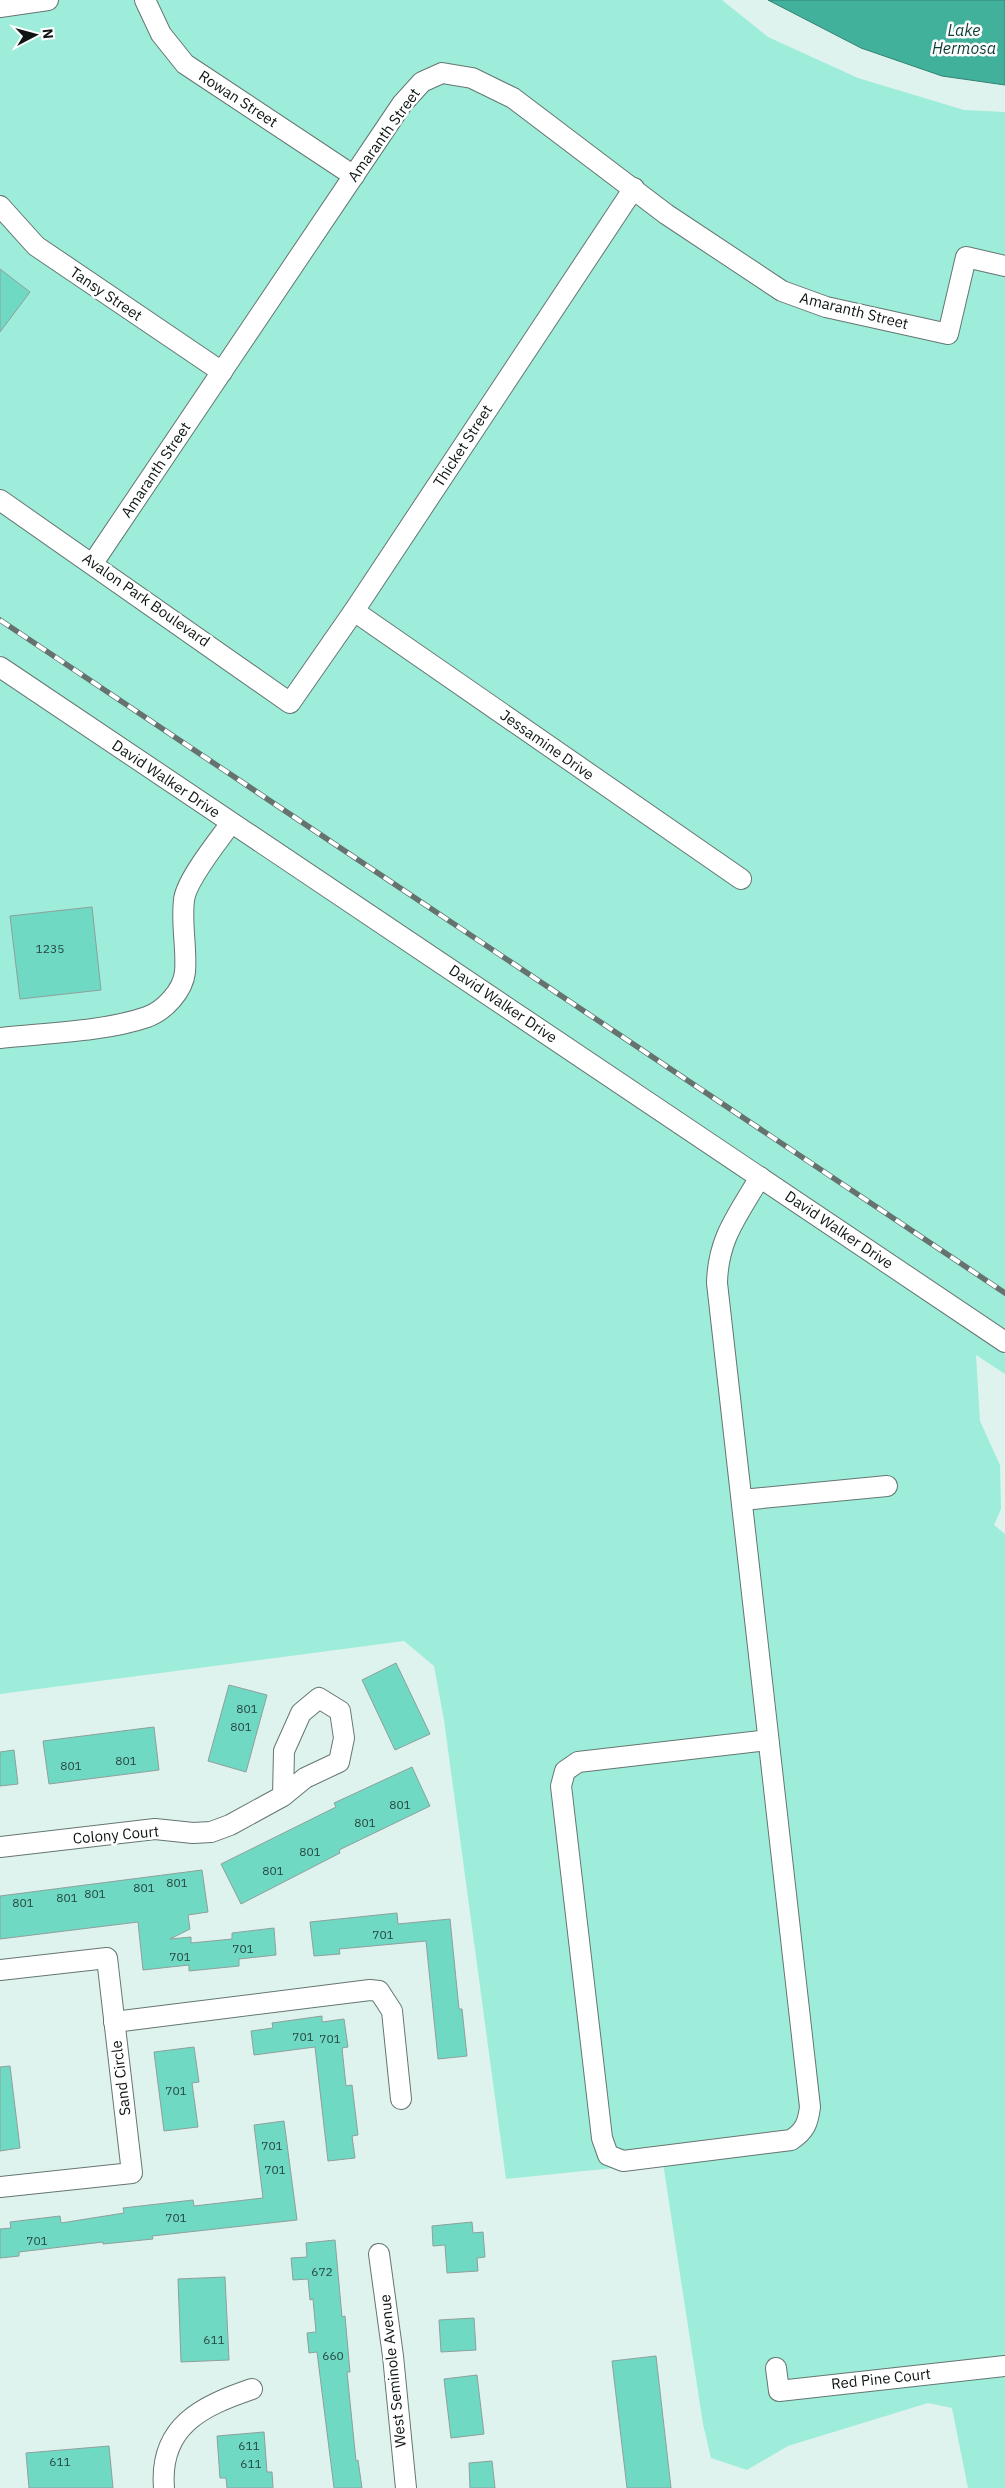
<svg xmlns="http://www.w3.org/2000/svg" width="1005" height="2488" font-family="'IBM Plex Sans',sans-serif">
<style>
.green{fill:#9eecda}
.water{fill:#42b19c;stroke:#328273}
.building{fill:#6fd9c3;stroke:#8ea09c}
.lines{fill:none;stroke-linecap:round;stroke-linejoin:round}
.minor-casing{stroke:#657671;stroke-width:22}
.minor{stroke:#fff;stroke-width:20}
.rail-casing{stroke:#65726e;stroke-width:5.5}
.rail{stroke:#fff;stroke-width:4;stroke-dasharray:11;stroke-linecap:butt}
.labels{text-anchor:middle;stroke-width:5;stroke-linejoin:round;paint-order:stroke}
.number-label{font-size:12px;fill:#26463f}
.street-label{font-size:15px;fill:#0e1513;stroke:#fff}
.water-label{font-size:16px;font-style:italic;fill:#0b3d35;stroke:#fff}
</style>
<rect width="100%" height="100%" fill="#dff3ee"/>
<g class="green">
<path d="M0,0H722L768,37L858,78L964,110L1005,112V1330L0,655Z"/>
<path d="M0,679L1005,1354V1374L976,1355L980,1421L1000,1465L1001,1509L994,1525L1005,1534V2488H968L952,2408L928,2403L788,2446L747,2470L711,2458L703,2424L663,2163L506,2179L444,1720L434,1666L404,1641L0,1694Z"/>
</g>
<path class="water" d="M768,0H1005V85L942,76L861,48Z"/>
<g class="building">
<path d="M0,269L30,292L0,332Z"/>
<path d="M92,907L101,990L20,999L10,916Z"/>
<path d="M396,1663L430,1734L395,1750L362,1680Z"/>
<path d="M229,1685L267,1695L246,1772L208,1761Z"/>
<path d="M154,1727L159,1770L49,1784L43,1741Z"/>
<path d="M14,1750L18,1784L0,1786V1752Z"/>
<path d="M412,1767L430,1806L339,1850L340,1853L241,1904L221,1864L336,1807L334,1803Z"/>
<path d="M202,1870L208,1912L188,1915L190,1929L170,1939L191,1937V1943L232,1939V1933L274,1928L276,1955L239,1959V1966L189,1971V1965L143,1970L138,1922L0,1939V1896Z"/>
<path d="M397,1913L398,1924L450,1919L459,2009H462L467,2056L438,2059L426,1941L339,1949L340,1954L314,1956L310,1922Z"/>
<path d="M322,2016V2022L344,2019L348,2047L342,2048L346,2086L352,2085L358,2135L352,2136L355,2158L328,2161L315,2047L254,2055L251,2031L273,2028L272,2023Z"/>
<path d="M194,2047L199,2082L192,2083L198,2127L164,2131L154,2052Z"/>
<path d="M10,2066L20,2148L0,2151V2067Z"/>
<path d="M284,2121L297,2220L152,2236L153,2239L103,2244V2242L19,2252V2256L0,2258V2229L11,2228L10,2222L60,2216L61,2223L124,2213L123,2208L193,2200L194,2206L263,2198L254,2125Z"/>
<path d="M472,2222L473,2233L483,2232L485,2257L477,2258L478,2271L447,2273L445,2245L433,2246L432,2226Z"/>
<path d="M335,2240L342,2317L345,2316L350,2372H347L356,2461L358,2460L362,2488H334L317,2352L309,2353L307,2333L316,2332L313,2299L310,2300L308,2279L293,2280L291,2258L307,2257L306,2243Z"/>
<path d="M225,2277L229,2360L181,2362L178,2279Z"/>
<path d="M474,2318L476,2350L441,2352L439,2320Z"/>
<path d="M656,2356L671,2488H627L612,2361Z"/>
<path d="M477,2375L484,2434L451,2438L444,2379Z"/>
<path d="M264,2432L267,2472H272L273,2488H227L226,2478H220L217,2436Z"/>
<path d="M109,2446L113,2488H29L26,2453Z"/>
<path d="M492,2461L495,2488H470L469,2463Z"/>
</g>
<g class="lines">
<defs>
<g id="minor">
<path d="M145,0L161,34L185,64L354,176"/>
<path d="M0,7L48,0"/>
<path d="M0,206L36,246L222,372"/>
<path d="M0,500L290,703L354,611L634,188"/>
<path d="M93,563L402,104L422,82L442,73L472,78L513,98L666,214L782,291L826,307L948,334L966,257L1005,266"/>
<path d="M354,611L741,879"/>
<path d="M0,667L1005,1342"/>
<path d="M0,1038C46,1033 103,1032 147,1017C164,1011 183,991 185,972C187,948 181,924 184,900C186,880 219,840 231,823"/>
<path d="M760,1177C738,1215 718,1238 717,1283L810,2107C808,2123 805,2131 791,2140L623,2161L608,2155L602,2138L561,1786L565,1771L578,1762L768,1740"/>
<path d="M742,1500L887,1486"/>
<path d="M0,1847L155,1829L193,1833L211,1832L230,1825L283,1796L305,1778L339,1762L344,1738L340,1711L319,1698L301,1713L284,1751L283,1796"/>
<path d="M0,1970L107,1958L132,2173L0,2187"/>
<path d="M114,2022L370,1990L379,1991L392,2011L401,2099"/>
<path d="M379,2254L393,2356L406,2488"/>
<path d="M776,2368L779,2391L1005,2366"/>
<path d="M164,2488C159,2426 202,2406 252,2389"/>
</g>
</defs>
<use href="#minor" class="minor-casing"/>
<use href="#minor" class="minor"/>
<defs>
<path id="rail" d="M0,620L1005,1293"/>
</defs>
<use href="#rail" class="rail-casing"/>
<use href="#rail" class="rail"/>
</g>
<g class="labels">
<g class="number-label">
<text x="50" y="953">1235</text>
<text x="247" y="1713">801</text>
<text x="241" y="1731">801</text>
<text x="126" y="1765">801</text>
<text x="71" y="1770">801</text>
<text x="400" y="1809">801</text>
<text x="365" y="1827">801</text>
<text x="310" y="1856">801</text>
<text x="273" y="1875">801</text>
<text x="177" y="1887">801</text>
<text x="144" y="1892">801</text>
<text x="95" y="1898">801</text>
<text x="67" y="1902">801</text>
<text x="23" y="1907">801</text>
<text x="383" y="1939">701</text>
<text x="243" y="1953">701</text>
<text x="180" y="1961">701</text>
<text x="303" y="2041">701</text>
<text x="330" y="2043">701</text>
<text x="176" y="2095">701</text>
<text x="272" y="2150">701</text>
<text x="275" y="2174">701</text>
<text x="176" y="2222">701</text>
<text x="37" y="2245">701</text>
<text x="322" y="2276">672</text>
<text x="214" y="2344">611</text>
<text x="333" y="2360">660</text>
<text x="249" y="2450">611</text>
<text x="60" y="2466">611</text>
<text x="251" y="2468">611</text>
</g>
<g class="street-label">
<text transform="translate(238 99) rotate(33)" y="5">Rowan Street</text>
<text transform="translate(384 135) rotate(-54)" y="5">Amaranth Street</text>
<text transform="translate(106 294) rotate(34)" y="5">Tansy Street</text>
<text transform="translate(854 311) rotate(14)" y="5">Amaranth Street</text>
<text transform="translate(463 446) rotate(-57)" y="5">Thicket Street</text>
<text transform="translate(156 470) rotate(-56)" y="5">Amaranth Street</text>
<text transform="translate(146 600) rotate(35)" y="5">Avalon Park Boulevard</text>
<text transform="translate(547 745) rotate(35)" y="5">Jessamine Drive</text>
<text transform="translate(166 779) rotate(34)" y="5">David Walker Drive</text>
<text transform="translate(503 1004) rotate(34)" y="5">David Walker Drive</text>
<text transform="translate(839 1230) rotate(34)" y="5">David Walker Drive</text>
<text transform="translate(116 1835) rotate(-5)" y="5">Colony Court</text>
<text transform="translate(121 2078) rotate(-97)" y="5">Sand Circle</text>
<text transform="translate(393 2371) rotate(-96)" y="5">West Seminole Avenue</text>
<text transform="translate(881 2379) rotate(-6)" y="5">Red Pine Court</text>
</g>
<g class="water-label">
<text x="964" y="36">Lake<tspan x="964" dy="18">Hermosa</tspan></text>
</g>
</g>
<g transform="translate(35 35) rotate(84)" stroke="#ffffff" stroke-width="4" paint-order="stroke">
<path d="M0-4L9 19L0 12L-9 19Z" fill="#0e1513"/>
<text y="-8" font-size="14" font-weight="bold" text-anchor="middle" fill="#0e1513">N</text>
</g>
</svg>
